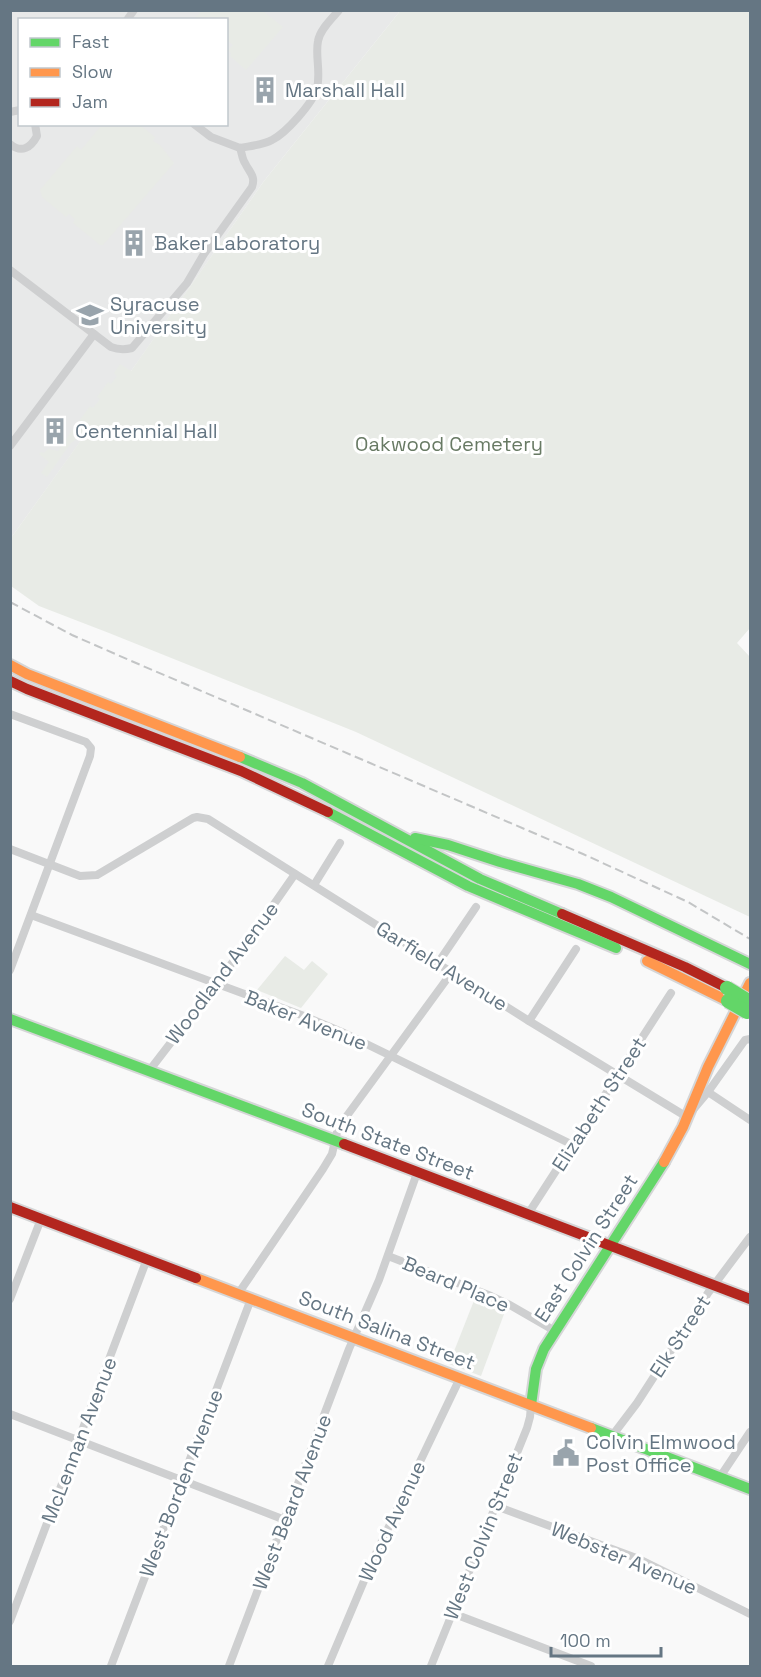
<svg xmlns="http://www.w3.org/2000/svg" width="761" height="1677" font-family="'Space Grotesk',sans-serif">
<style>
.built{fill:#e8e9e9;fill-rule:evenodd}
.green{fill:#e8ebe6}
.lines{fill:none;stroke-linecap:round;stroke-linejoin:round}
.fast-casing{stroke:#d5d6d7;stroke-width:14}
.slow-casing{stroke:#d5d6d7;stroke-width:14}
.jam-casing{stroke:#d5d6d7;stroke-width:14}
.street{stroke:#cecfd0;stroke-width:8}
.fast{stroke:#63d668;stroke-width:10}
.slow{stroke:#ff974d;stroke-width:10}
.jam{stroke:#b3261e;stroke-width:10}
.rail{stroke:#c3c5c6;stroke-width:2;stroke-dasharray:9 4.5;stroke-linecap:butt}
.fast-bridge-casing{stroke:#d5d6d6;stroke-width:16;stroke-linecap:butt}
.fast-bridge{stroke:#63d668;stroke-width:14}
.labels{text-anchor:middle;stroke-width:6;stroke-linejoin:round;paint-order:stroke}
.poi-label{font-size:20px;fill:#657683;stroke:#fff;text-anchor:start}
.park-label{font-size:20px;fill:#687a64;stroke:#fff}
.street-label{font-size:20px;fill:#657683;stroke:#fff}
</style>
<rect width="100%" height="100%" fill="#f9f9f9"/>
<path class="built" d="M11,11H400L264,181L139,360L11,538ZM20,20H226V124H20Z"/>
<g class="green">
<path d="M202,11H263L283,27L246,70L230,56L231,53L228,50L233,45L227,40L226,20L194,19Z"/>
<path d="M400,11H750V628L737,643L750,657V917L356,732L109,633L39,606L11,586V538L89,429L70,444L47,477L41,473L49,462L39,454L41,452L44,453L48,449L58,451L72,430L76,431L81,424L79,421L90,406L93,408L100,399L97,397L108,382L111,384L117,376L114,373L120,364L131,371L264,181Z"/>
<path d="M107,124L116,125L119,127L121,125H140L155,137L153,141L160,145L174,163L103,245H100L73,223L75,219L69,214L66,217L42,197L40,190L77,146L81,150L100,127H104Z"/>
<path d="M285,956L304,970L312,961L328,974L301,1008L257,990Z"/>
<path d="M477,1293L507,1306L481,1376L449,1364Z"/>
</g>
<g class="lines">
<defs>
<g id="fast">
<path d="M240,757L302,783L480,879L562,914"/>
<path d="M328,812L468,886L616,948"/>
<path d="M415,838L448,845L500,862L578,884L611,897L750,964"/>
<path d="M10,1019L344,1144"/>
<path d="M531,1405L536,1369L544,1349L664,1162"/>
<path d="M591,1428L750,1489"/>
</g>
<g id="slow">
<path d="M10,665L27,674L240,757"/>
<path d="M647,961L728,1001"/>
<path d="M664,1162L683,1127L708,1067L750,983"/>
<path d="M196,1278L591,1428"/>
</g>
<g id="jam">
<path d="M10,681L27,689L241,771L328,812"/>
<path d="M562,914L685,967L727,988"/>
<path d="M344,1144L750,1299"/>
<path d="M10,1207L196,1278"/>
</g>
</defs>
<use href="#fast" class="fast-casing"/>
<use href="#slow" class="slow-casing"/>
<use href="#jam" class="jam-casing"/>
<g class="street">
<path d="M127,20L134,10"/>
<path d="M10,112L20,110"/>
<path d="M194,124L211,137L240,148"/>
<path d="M10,144C22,154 31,147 37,136L35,124"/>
<path d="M240,148C250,146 263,145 272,140C286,133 313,103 317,88C321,72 315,56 318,41C320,29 332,19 339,10"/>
<path d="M10,270L111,347C119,350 124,350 132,348L187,283L204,254L252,187C256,176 249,172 245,163C242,159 242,153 240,148"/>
<path d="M10,446L94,334"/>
<path d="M10,714L86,742L91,748L90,756L10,970"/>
<path d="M10,849L80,876L97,875L193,818L197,817L208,819L529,1021L687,1117L708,1092L745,1040L750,1039"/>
<path d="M314,885L340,843"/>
<path d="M31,915L304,1016L344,1033L573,1145"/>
<path d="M438,963L476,907"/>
<path d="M529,1021L576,949"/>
<path d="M149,1071L242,950L295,874"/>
<path d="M708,1092L750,1120"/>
<path d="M528,1214L671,993"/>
<path d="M388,1256L491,1296L508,1304L555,1331"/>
<path d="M238,1294L323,1169L332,1154L338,1128L452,972"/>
<path d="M10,1299L41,1219"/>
<path d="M10,1414L285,1520"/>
<path d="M612,1436L637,1403L708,1293L750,1237"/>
<path d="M720,1477L750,1432"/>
<path d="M496,1506L639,1559L750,1614"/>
<path d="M452,1613L591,1666"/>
<path d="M10,1621L147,1259"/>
<path d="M111,1666L251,1299"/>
<path d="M229,1666L349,1349L379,1280L417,1173"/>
<path d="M328,1666L372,1562L460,1378"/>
<path d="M431,1666L527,1428L530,1417L531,1405"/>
</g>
<use href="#fast" class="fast"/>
<use href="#slow" class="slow"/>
<use href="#jam" class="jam"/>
<path class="rail" d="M10,602L72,635L129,660L583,854L688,902L750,939"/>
<defs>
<g id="fast-bridge">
<path d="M727,988L750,1002"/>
<path d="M728,1001L747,1012"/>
</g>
</defs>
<use href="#fast-bridge" class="fast-bridge-casing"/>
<use href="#fast-bridge" class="fast-bridge"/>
</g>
<defs>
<symbol id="building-bare" viewBox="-9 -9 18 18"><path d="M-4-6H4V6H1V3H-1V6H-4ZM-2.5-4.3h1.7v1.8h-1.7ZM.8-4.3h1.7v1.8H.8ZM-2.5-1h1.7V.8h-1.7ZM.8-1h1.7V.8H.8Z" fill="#99a4ac" stroke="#fff" stroke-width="2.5" paint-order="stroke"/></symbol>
<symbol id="university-bare" viewBox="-9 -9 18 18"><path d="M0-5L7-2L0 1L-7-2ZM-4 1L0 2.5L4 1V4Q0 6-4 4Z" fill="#99a4ac" stroke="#fff" stroke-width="2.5" paint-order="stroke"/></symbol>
<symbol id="civic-bare" viewBox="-9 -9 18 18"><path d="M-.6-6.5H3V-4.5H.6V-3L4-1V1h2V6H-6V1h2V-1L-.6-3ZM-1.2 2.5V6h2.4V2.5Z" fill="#99a4ac" stroke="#fff" stroke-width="2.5" paint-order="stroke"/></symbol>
</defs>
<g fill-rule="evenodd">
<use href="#building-bare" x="246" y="71" width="38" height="38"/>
<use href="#building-bare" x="115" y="224" width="38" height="38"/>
<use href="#university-bare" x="71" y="296" width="38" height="38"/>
<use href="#building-bare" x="36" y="412" width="38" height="38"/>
<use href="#civic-bare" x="547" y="1434" width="38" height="38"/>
</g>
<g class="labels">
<g class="poi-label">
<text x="285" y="97">Marshall Hall</text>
<text x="154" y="250">Baker Laboratory</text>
<text x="110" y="311">Syracuse<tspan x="110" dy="23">University</tspan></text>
<text x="75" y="438">Centennial Hall</text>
<text x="586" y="1449">Colvin Elmwood<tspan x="586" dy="23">Post Office</tspan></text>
</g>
<g class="park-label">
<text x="449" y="451">Oakwood Cemetery</text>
</g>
<g class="street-label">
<text transform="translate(442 966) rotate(32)" y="7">Garfield Avenue</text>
<text transform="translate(222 973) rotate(-53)" y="7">Woodland Avenue</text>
<text transform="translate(306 1020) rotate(22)" y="7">Baker Avenue</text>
<text transform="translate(599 1104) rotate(-57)" y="7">Elizabeth Street</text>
<text transform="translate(388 1141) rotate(21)" y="7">South State Street</text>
<text transform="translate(586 1248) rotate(-57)" y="7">East Colvin Street</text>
<text transform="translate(456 1284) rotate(23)" y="7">Beard Place</text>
<text transform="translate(387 1330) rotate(21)" y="7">South Salina Street</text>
<text transform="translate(680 1336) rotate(-57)" y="7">Elk Street</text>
<text transform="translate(79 1440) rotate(-69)" y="7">McLennan Avenue</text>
<text transform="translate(181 1483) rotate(-69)" y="7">West Borden Avenue</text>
<text transform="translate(292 1502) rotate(-69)" y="7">West Beard Avenue</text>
<text transform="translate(392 1521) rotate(-65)" y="7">Wood Avenue</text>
<text transform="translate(483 1536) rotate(-68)" y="7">West Colvin Street</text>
<text transform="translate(624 1558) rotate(23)" y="7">Webster Avenue</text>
</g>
</g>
<rect width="761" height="1677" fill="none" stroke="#657683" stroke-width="24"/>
<rect x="18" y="18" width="210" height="108" fill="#ffffff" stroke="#c1c8cd" stroke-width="1.5"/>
<rect x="30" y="38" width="30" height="9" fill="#63d668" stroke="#c1c8cd" stroke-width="1.5"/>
<text x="72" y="48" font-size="18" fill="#657683">Fast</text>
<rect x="30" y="68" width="30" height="9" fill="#ff974d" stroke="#c1c8cd" stroke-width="1.5"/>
<text x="72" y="78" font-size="18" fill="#657683">Slow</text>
<rect x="30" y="98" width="30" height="9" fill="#b3261e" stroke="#c1c8cd" stroke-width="1.5"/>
<text x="72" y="108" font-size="18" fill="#657683">Jam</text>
<path d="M551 1647v9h110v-9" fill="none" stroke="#657683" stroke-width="3"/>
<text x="560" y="1647" font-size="18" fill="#657683" stroke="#ffffff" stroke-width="4.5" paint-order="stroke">100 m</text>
</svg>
